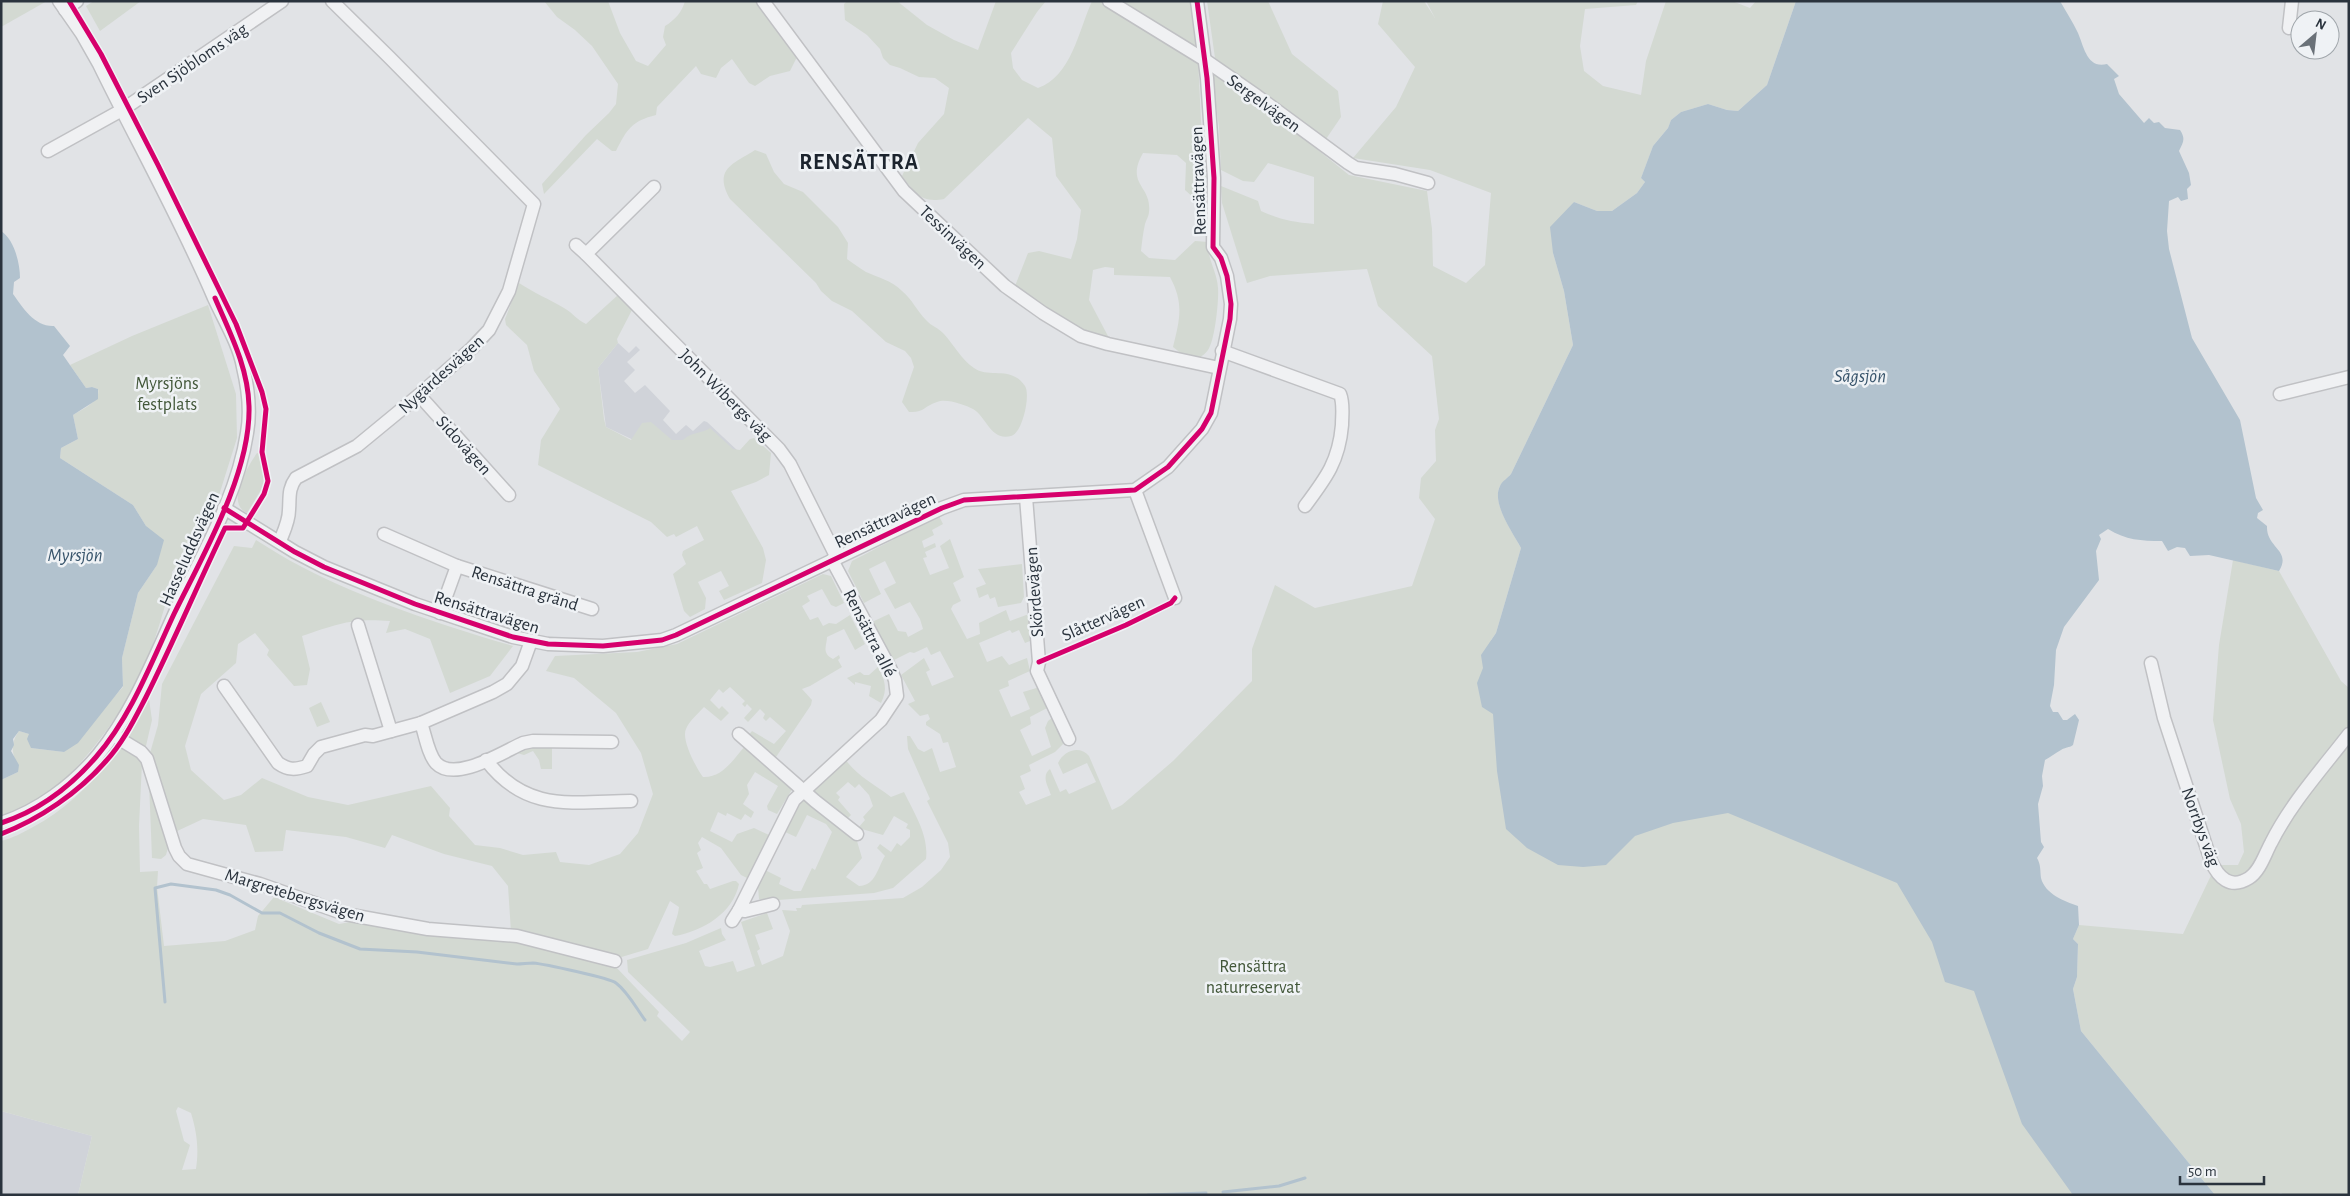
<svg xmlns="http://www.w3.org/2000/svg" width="2350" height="1196" font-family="'Alegreya Sans',sans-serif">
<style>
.built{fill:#d0d3d9}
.green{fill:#d3d9d2;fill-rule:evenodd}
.water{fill:#b2c2ce}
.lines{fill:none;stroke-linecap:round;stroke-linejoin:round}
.stream{stroke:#b2c2ce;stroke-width:3}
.minor-casing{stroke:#c0c1c4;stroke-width:15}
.minor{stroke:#f0f1f3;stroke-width:12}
.cycleway-casing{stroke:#eff2f5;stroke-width:8}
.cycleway{stroke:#d6006c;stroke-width:5}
.labels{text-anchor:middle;stroke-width:5;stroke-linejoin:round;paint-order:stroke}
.street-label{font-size:18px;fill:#2a333d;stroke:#eff2f5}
.park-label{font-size:18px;fill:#425739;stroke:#eff2f5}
.water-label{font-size:19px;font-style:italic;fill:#39556c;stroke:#eff2f5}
.district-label{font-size:22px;font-weight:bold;letter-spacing:1px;fill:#1c242e;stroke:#eff2f5}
</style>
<rect width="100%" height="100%" fill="#e1e3e6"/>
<g class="built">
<path d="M618,343L629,353L636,346L640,350L627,362L635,370L624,381L635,393L645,385L670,411L663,420L676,434L686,425L693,431L704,421L707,422L738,451L642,444L606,427L598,368Z"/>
<path d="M1,1111L92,1136L78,1195H1Z"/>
</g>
<g class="green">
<path d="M1,1H47L1,27Z"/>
<path d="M94,1H141L100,31L86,6Z"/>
<path d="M544,1H608L620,33L636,61L648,66L666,45L663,37L665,26C675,20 682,12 685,1H758L798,55L790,71L770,76L755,86L749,83L732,59L721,68L716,78L701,74L696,66L657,107L656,115C632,121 627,129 616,151H612L597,139L544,194L542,184L586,135L609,113L616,104L618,84L592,46L575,30L557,17Z"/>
<path d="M847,1H897L927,25L954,40L978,50L996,1H1046L1037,12L1011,53L1013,68L1022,80L1038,88C1071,77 1079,30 1092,1H1104L1198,59L1201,121L1206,174L1205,187L1196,200L1185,190L1186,163L1177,155L1143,153C1125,185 1152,185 1149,212C1149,216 1146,220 1145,224C1143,233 1142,242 1141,251L1149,258L1175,260L1195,241L1208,242C1207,259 1217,271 1218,288C1219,300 1215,340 1208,350C1206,353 1202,356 1199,358L1182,354L1173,347C1180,319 1184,303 1170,277L1114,275V268L1105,267L1093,270L1089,300L1109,338C1073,329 1044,307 1015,286L1028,253L1039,251L1071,259L1077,239L1081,210L1056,176L1052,138L1028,118L944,199C921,203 916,194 902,176L918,143L944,114L949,88L935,78L919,77L900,68L890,65L883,58L880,49L867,35L845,20L844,4Z"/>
<path d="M1116,1H1192L1199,54Z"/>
<path d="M1207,1H1268L1292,54L1338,91L1341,117L1324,142L1215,58Z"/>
<path d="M1383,1H1424L1435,18L1426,1H1638L1636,5L1585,9L1580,46L1584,71L1603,86L1641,95L1646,61L1666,1H1732L1750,8L1756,1H1796L1767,85L1738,111L1727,110L1708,104L1681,112L1671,120L1668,128L1653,146L1641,178L1645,182L1637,193L1612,211H1597L1574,202L1553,253L1564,291L1573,345L1511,474C1508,478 1502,482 1500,486C1491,502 1513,533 1521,548L1496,633L1491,640L1874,678L2131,1195H78L92,1136L1,1111V841C13,838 22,833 33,827C86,799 120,750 149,699L152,720L142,763L139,826L140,872L158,871L157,887L164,946L225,941L255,930L258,916L274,897L339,924L356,921L518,941L614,965L659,1012L657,1016L682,1041L690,1032L628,972L627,960L686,943L721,928L722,934L726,940L699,951L705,966L710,967L733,961L737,972L755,966L741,922L767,913L773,929L755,935L760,949L757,951L762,965L783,956L790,931L782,910L797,911L796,908H801L802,905L903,898L922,887L941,870L950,857L948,843L927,801L930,799L908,749L907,736H910L918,749L924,752L932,748L940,772L956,767L948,742L943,743L940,734L926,725V722L930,719L928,714L920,716L908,704L915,701L901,675L924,658L930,670L926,672L932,686L954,677L940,651L931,655L927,647L914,653L910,652L892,661L872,622L889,614L898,631L906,632L908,637L923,629L920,619L910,602L895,609L884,589L896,583L885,561L869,569L881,594L864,603L848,571L852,561L939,516L943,524L932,530L934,535L922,541L924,548L935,543L936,547L925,552L927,557L923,558L930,575L949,568L940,546L950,539L964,577L953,583L961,601L953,605L951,609L967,639L980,634L979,623L1006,610L1010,621L1029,614L1030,641L1025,643L1019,630L1012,633L1010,630L979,643L987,662L1002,656L1009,665L1027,658L1030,671L1008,681L1009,686L999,690L1011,717L1030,709L1023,692L1040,687L1049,707L1030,717L1031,724L1020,730L1032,756L1051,747L1045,728L1048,721L1053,717L1065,742L1055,752L1029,765L1031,771L1020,776L1025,789L1019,792L1026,805L1051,795C1048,786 1041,776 1050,769L1060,792L1066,789L1069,794L1096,782L1087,763L1063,774L1058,763C1064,750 1080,745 1089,756L1112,810L1122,805L1173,761L1252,681V649L1275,585L1315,608L1412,586L1435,519L1419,498L1421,478L1436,461L1435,430L1439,419L1432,356L1378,306L1367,269L1270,276L1247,283L1222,203L1221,186L1258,201L1261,211C1281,220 1293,222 1314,224V177L1268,163L1254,182L1243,181L1221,170L1219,127L1211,70L1266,108L1349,175L1427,191L1432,229L1433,266L1466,283L1485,265L1491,193L1430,170L1353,158L1396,107L1415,67L1378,24ZM178,1107L191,1113C197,1133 199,1149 196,1169L182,1170L190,1145L184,1141L176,1111Z"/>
<path d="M755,150L766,154L774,172L784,184L803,192L838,227L848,243L847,259C853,263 859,268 866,272C879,278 891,280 902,291C912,299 917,311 926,320C931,326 939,328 944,334C954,345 961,359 974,368C989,379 1011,365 1025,386C1031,395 1022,434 1011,436C990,441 987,417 973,409C965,405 946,398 937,402C924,406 924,413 909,412L902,402L914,367L911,358L905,351L886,342L852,311L832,301L821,291L816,283L730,199C713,169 733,164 755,150Z"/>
<path d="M519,283C534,293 549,299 564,308C573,313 577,320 586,324L618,295L632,310L617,339L618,343L598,368L604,419L606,427L631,440L642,423L651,422L672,440H683C691,432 701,434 710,428L733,449L740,450L750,439L754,438L771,453L769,475L756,482L731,491L763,548L766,560L762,583L724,600L719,591L729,586L721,571L698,582L706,598L705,609L690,617L684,611L673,574L686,564L682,555L683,551L704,540L697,526L676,537L674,534L667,537L651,522L538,465L541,440L560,409L534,371L527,345L506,325L505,319Z"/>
<path d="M208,305L236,394L237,438L215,508L172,572V577L164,593L168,596C160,622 153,648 142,672C125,709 80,772 46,794C32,803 17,810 1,816V780L18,772C14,754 8,747 19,731L29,734L31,748L64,752L123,687L122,658L138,593L157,565L146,526L133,505L60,458L61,448L78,439L73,415C82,409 101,402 98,389L92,387L86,388L70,365L132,336Z"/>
<path d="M257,453L261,454L264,485L247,513C225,503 248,466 257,453Z"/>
<path d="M256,540C271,549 286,559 302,567C368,601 441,625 513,646L490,676L450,693L430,639L405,629L386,633L390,621C351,618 338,624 302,636L310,669L307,685L294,686L267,655L269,650L255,633L238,644L236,663L201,694L185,746L191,770L224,800L241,795L262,778L308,797L348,805L431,786L450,808L449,816L475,845L500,848L523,855L556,852L560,862L589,865L620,854L638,833L653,794L641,753L616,713L574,678L546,671L555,656L637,652L677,644L823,574L831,576L844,603L836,607L831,605L822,589L807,596L810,601L802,606L810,620L818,617L823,626L829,623L836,624L850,615L865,644L855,650L844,629L827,637C827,645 821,653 833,659L839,655L840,658L838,660L842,667L810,686L802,689L812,700L811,705L774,760L748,736L752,731L774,744L786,731L770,717L766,721L763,718L765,714L760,709L748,722L744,718L752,709L747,704L745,707L742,704L745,701L730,687L723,693L719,689L710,700L719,709L722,706L729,713L721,721L704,707C699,713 689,721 686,729C681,739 696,768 703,777C722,778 733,760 745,746L792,788L791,791L777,814L768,810L767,806L778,786L755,772L747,785L749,794L743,804L754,812L751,818L745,814L741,820L727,813L726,816L718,812L710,831L732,842L737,834L754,828L769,835L749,879L741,875L721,848L702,837L698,843L701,850L697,853L703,868L696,871L704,884H707L710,889L733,881H736L739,884C733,913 703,931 675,936L672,934C674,924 678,917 679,907L670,901L648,949L615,959L511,932L508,886L492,866L444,854L392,835L385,848L346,837L286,830L283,851L255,852L246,825L203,819L175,832L150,753L158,725L162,684L234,546L252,548Z"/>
<path d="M2233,560L2279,571L2341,681L2349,688V1195H2284L2281,1193L2275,1195H2215L2081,1031L2073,989L2077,977L2078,944L2073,939L2079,925L2183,934L2216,865H2238L2244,852L2241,824L2230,799L2213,720L2219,645Z"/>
<path d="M1022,564L1024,597L1021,603L998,607L995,597L990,599L988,594L979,598L976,588L986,584L978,569Z"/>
<path d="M878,667C885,680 888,689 881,703L869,696L871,686L855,682V685L847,678L860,672L864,675H869Z"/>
<path d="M321,702L330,722L317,727L309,708Z"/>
<path d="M533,746H552V769H541L539,760L533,751L524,755L517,753L511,755Z"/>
<path d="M845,759C857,776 874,784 891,797L904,792C914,813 929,835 926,859L893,888L874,893L764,901L759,899L758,887L765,870L781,878L779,884L794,891H801L812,868L815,870L832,832L826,824L807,815L796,837L783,831L793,810L803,799L857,841L862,858L846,877L859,886C876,886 878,866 885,856L877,848L880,844L891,852L897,843L901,846L910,837V830L906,828L908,824L894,816L883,835L858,828L865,820L863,817L873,806L869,795L859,784L855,788L848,782L836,793L840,797L838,800L851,815L847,819L814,792V788Z"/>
<path d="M149,782L170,840L166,855L161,859L152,858Z"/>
</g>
<g class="water">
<path d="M1796,1H2060C2066,12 2073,22 2078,33C2084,47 2087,69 2107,64L2119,76L2114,79L2119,94L2144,123L2149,118L2154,123L2159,122L2165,128L2180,130C2186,139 2183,143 2179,151L2189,173L2191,185L2187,189L2188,199L2181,201L2178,197L2169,201L2167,231L2169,249L2192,338L2240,420L2256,498L2263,510L2258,513L2257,518L2267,526C2266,548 2292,550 2279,571L2209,555L2190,556L2185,548L2177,547L2168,551L2162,541C2141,541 2126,540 2108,529L2099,535L2101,539L2096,551L2099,580L2064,627L2056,650L2054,685L2050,706L2053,712H2058L2063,720H2067L2075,714L2079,720L2073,745C2069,748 2065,747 2061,750C2055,753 2051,757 2045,760L2042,776L2043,786L2038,804L2041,842L2044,847L2037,858C2041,865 2040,870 2041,878C2045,894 2064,901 2078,906L2079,925L2073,939L2078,944L2077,977L2073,989L2081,1031L2215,1195H2073L2022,1124L1974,991L1945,982L1932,942L1897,883L1728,813L1673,823L1635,836L1606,865L1583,867L1558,865L1527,848L1506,829L1497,771L1493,714L1482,707L1477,683L1483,668L1481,655L1496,633L1521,548C1513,533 1491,503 1500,486C1502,481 1508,478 1511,474L1573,345L1564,291L1553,253L1550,227L1574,202L1597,211H1612L1637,193L1645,182L1641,178L1653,146L1668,128L1671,120L1681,112L1708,104L1727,110L1738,111L1767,85Z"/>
<path d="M1,231C14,239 20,263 20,278L14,282L13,294C23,308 35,327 54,326L70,346L63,355L86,388L92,387L98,389V399L73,415L78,439L61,448L60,458L133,505L146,526L164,540L157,565L138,593L122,658L123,686L78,743L64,752L31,748L27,739L29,734L19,731L13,739L14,745L11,751L19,765L18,772L1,780Z"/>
</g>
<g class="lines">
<g class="stream">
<path d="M165,1002L155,888L171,884L216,890L230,895L262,913H280L319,933L360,949L417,952L517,964C522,964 528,963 533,963C544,964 610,978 616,983C628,992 636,1008 645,1020"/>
<path d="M1223,1192L1279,1186L1305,1178"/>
<path d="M1148,1195L1206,1193"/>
</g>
<defs>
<g id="minor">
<path d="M763,1L904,191L1005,286L1043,313L1081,336L1108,344L1219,368"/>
<path d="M1109,1L1205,60L1257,96L1348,163L1356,168L1395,174L1428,183"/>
<path d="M65,10L77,1"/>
<path d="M2289,28L2292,1"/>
<path d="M48,151L122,110L282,1"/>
<path d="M654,187L586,254L779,449L790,464L837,558"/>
<path d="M576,245L586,254"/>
<path d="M1222,351L1340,394C1344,404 1342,414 1342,425C1339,461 1326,478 1305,506"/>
<path d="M2280,394L2349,377"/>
<path d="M419,395L509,495"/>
<path d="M1135,490L1175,598"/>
<path d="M1026,497L1039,662L1037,671L1069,739"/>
<path d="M224,508L295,552L324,567L415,604L513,637L548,644L603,646L662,640L676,635L942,508L964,500L1135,490L1168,467L1202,429L1211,413L1230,319L1231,304L1227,276L1221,258L1213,247L1214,178L1207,78L1197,1"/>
<path d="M384,534L457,566L440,613"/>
<path d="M280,541C284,531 289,521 289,510C290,497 288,489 296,478L357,446L419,395L472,348L489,330L509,291L534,204L389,57L332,1"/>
<path d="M457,566L592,609"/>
<path d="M358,625L391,731"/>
<path d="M2151,663L2164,718L2211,861C2218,877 2230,890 2249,878C2260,871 2265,854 2271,843C2291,803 2322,769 2349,734"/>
<path d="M224,686L278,763C288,770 295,770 307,766L314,754L321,747L365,735L373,736L421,723L493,692L507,684L522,666L531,641"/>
<path d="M421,723C425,734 428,754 436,763C455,783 503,752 523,743L533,741L612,742"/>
<path d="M739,734L815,801L857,834"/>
<path d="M113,735L141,752L147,759L175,848L179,856L187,864L260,884L345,914L428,929L517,936L615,961"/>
<path d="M486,760C526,813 572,802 631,801"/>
<path d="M1,823C38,811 73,785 98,755C134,711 155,656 179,604C205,550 238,493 247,433C251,411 248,388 243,367C239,344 224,320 214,298C180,218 137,142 99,64L82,34L59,1"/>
<path d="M773,904L745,911L739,910L794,800L881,720L897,696L895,680L890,668L832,560"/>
<path d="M732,921L739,910"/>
</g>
</defs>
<use href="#minor" class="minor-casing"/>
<use href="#minor" class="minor"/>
<defs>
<g id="cycleway">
<path d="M224,508L295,552L324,567L415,604L513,637L548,644L603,646L662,640L676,635L942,508L964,500L1135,490L1168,467L1202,429L1211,413L1230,319L1231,304L1227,276L1221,258L1213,247L1214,178L1207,78L1197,1"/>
<path d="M1039,662L1126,625L1171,603L1175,598"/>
<path d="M1,823C38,811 71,786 96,757C132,715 151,663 174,614C203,555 251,473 249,406C248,367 230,333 215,298"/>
<path d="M1,834C40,819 79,792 106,761C123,743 135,718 146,697C174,641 198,584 225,528H243L264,494L268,481L262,452L266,409L262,392L236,324L158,165L101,54L69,1"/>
</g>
</defs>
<use href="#cycleway" class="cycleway-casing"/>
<use href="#cycleway" class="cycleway"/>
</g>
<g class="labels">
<g class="street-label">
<text transform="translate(192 63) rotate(-34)" y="6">Sven Sjöbloms väg</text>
<text transform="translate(1264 103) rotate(36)" y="6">Sergelvägen</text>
<text transform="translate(1198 181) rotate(-92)" y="6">Rensättravägen</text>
<text transform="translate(953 237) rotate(43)" y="6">Tessinvägen</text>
<text transform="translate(441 374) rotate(-42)" y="6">Nygärdesvägen</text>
<text transform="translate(726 395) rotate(45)" y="6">John Wibergs väg</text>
<text transform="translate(464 445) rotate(48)" y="6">Sidovägen</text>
<text transform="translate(885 520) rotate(-25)" y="6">Rensättravägen</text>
<text transform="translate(189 549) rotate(-66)" y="6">Hasseluddsvägen</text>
<text transform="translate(525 588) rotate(18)" y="6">Rensättra gränd</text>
<text transform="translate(1034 592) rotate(-94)" y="6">Skördevägen</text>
<text transform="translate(487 612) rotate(17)" y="6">Rensättravägen</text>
<text transform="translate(1103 618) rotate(-24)" y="6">Slåttervägen</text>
<text transform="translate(870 633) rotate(63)" y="6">Rensättra allé</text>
<text transform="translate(2201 827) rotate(70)" y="6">Norrbys väg</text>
<text transform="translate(295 895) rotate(17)" y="6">Margretebergsvägen</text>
</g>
<g class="park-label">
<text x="167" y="389">Myrsjöns<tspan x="167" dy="21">festplats</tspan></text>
<text x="1253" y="972">Rensättra<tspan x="1253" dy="21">naturreservat</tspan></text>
</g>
<g class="water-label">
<text x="1860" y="382">Sågsjön</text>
<text x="75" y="561">Myrsjön</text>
</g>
<g class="district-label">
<text x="859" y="169">RENSÄTTRA</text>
</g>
</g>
<rect width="2350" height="1196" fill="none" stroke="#2a333d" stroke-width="5"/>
<g transform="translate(2315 35) rotate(28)"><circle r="24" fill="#eff2f5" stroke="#a0a6ab"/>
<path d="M0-4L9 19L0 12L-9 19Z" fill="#6a7178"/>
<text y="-8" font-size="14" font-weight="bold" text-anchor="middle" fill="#2a333d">N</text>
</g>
<path d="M2180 1176v8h84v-8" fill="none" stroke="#2a333d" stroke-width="2.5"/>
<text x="2188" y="1176" font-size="15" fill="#2a333d" stroke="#eff2f5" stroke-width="4" paint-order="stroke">50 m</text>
</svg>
